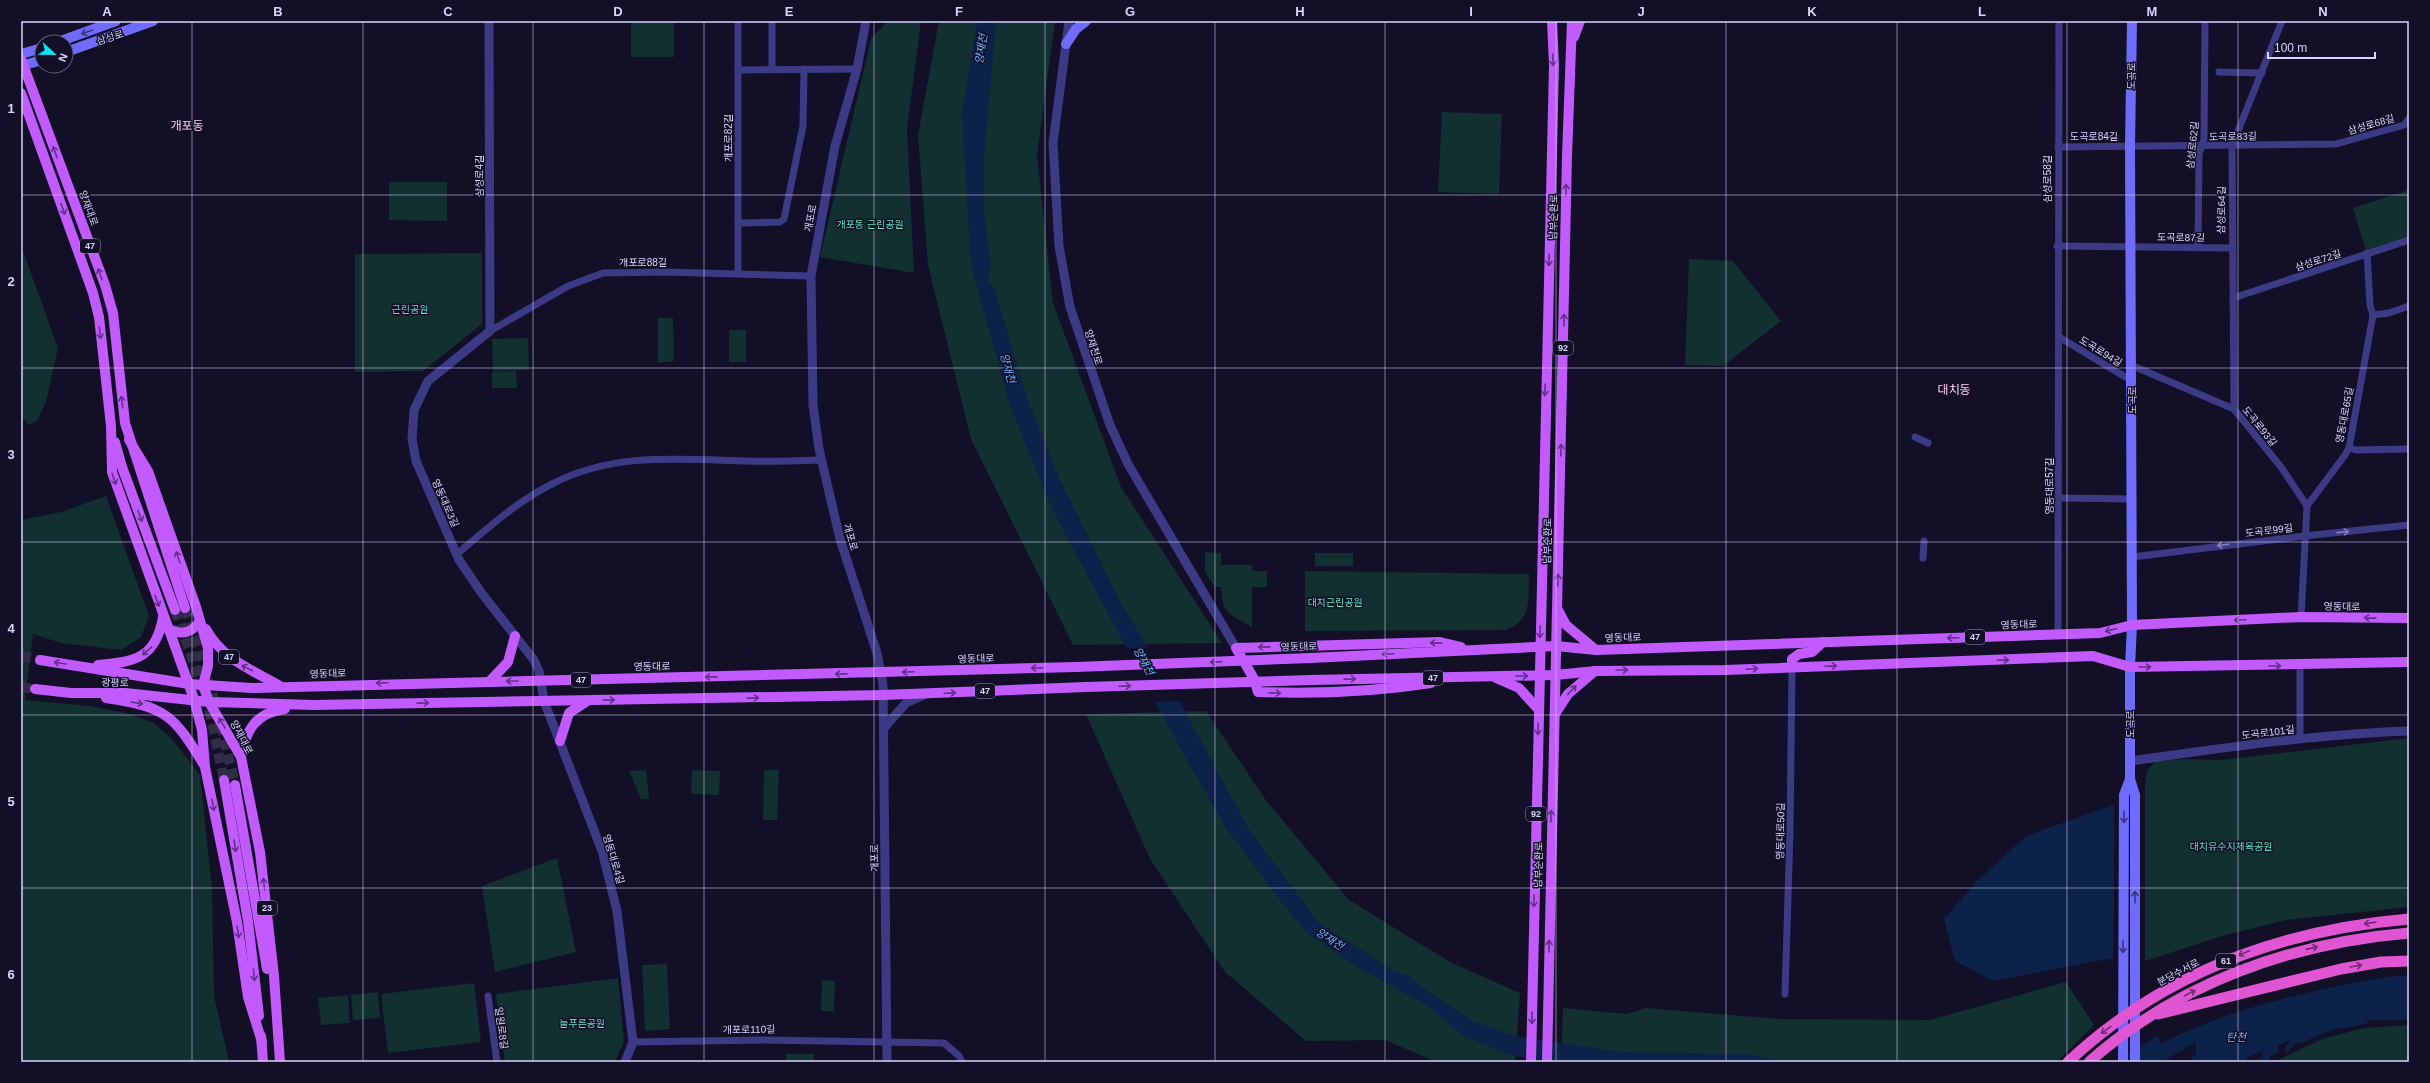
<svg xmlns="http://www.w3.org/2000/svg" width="2430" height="1083" font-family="Arial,'Noto Sans KR',sans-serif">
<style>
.green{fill:#12302f}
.water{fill:#0c2248}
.pier{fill:#130f26}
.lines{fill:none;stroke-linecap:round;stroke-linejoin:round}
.primary-tunnel{stroke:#312d47;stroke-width:10;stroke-dasharray:10 5;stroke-linecap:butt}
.minor{stroke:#3d3a85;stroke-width:7}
.tertiary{stroke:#3d3a85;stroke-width:9}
.secondary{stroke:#6f6bff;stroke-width:10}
.primary{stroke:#c25bff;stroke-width:10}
.trunk{stroke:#e055d1;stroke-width:11}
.primary-bridge{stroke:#c25bff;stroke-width:10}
.trunk-bridge{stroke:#e055d1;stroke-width:11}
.oneway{stroke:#38347d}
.oneway2{stroke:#623188}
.oneway3{stroke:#837fbc}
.oneway4{stroke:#6f2e73}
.grid{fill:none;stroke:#d9d4ff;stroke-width:1;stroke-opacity:0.55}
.labels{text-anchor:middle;stroke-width:3;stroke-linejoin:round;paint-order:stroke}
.shield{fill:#130f26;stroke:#9e99be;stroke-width:1}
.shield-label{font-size:9px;font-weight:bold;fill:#d9d4ff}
.street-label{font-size:10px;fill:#d9d4ff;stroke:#130f26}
.park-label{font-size:10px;fill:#5fe0c0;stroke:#130f26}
.water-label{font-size:11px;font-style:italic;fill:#62b6ff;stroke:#130f26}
.quarter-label{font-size:12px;fill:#ffd6f0;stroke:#130f26}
.neatline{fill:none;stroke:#d9d4ff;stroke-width:1.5}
.grid-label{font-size:13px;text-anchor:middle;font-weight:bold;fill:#d9d4ff}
</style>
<rect width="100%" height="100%" fill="#130f26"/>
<g class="green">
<rect x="631" y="21" width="43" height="36"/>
<path d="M888,21H921L907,129L914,273L820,257L871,39Z"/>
<path d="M939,21H1055L1037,155L1053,303L1121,487L1222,643L1073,645L971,439L928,265L918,135Z"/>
<path d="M1442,112L1502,114L1499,194L1438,192Z"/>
<path d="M389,182H447V221L389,220Z"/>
<path d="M2409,190V244L2368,257L2353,208Z"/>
<path d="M21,246L58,348L46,402L37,421L29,425L21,415Z"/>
<path d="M482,253V324L423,371L355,372V254Z"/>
<path d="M1689,259L1733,261L1781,321L1723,366L1685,365Z"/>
<path d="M658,318H673L674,361L658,363Z"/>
<rect x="729" y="330" width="17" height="32"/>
<path d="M528,338L529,370L493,371L492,339Z"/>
<path d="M516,371L517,388H492V372Z"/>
<path d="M106,496L149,616L141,637L121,650L61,643L33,634L25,700L90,706L126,713L154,723L172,739L200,775L212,889L214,996L229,1062H21V520L61,512Z"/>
<path d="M1205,552L1221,553V565H1252V571H1267V587H1252V627C1230,614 1222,615 1221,587H1215L1205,572Z"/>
<rect x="1315" y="553" width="38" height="13"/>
<path d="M1305,571L1529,574C1528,600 1533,619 1506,630L1305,631Z"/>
<path d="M1206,711L1265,799L1349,900L1450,962L1520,993L1515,1062H1437L1385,1040L1306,1041L1225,972L1150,859L1086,714Z"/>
<path d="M2409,738V907L2286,920L2222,936L2145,961V785L2147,771L2156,761L2185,759L2221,760Z"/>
<path d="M646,770L649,799H641L629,771Z"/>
<path d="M692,770L720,771L719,795L691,794Z"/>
<path d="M764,770H779L777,820H763Z"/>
<path d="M557,858L576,952L495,972L482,886Z"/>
<path d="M667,964L670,1029L645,1031L642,965Z"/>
<path d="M618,978L624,1042L615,1062H505L496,994Z"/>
<path d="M822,980L835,981L834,1011H821Z"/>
<path d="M2066,982L2094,1025L2057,1062H1561L1563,1008L1627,1014L1646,1008L1780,1019L1930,1020Z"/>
<path d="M474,983L481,1042L388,1053L381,994Z"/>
<path d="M378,992L380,1018L353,1020L351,995Z"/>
<path d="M348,995L350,1023L321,1025L318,998Z"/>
<path d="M2409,1025V1062H2274L2322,1039L2364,1028Z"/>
<rect x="786" y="1054" width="28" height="8"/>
</g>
<g class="water">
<path d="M977,21H996L984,158V215L991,263L988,281L995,291L1026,395L1058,476L1120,601L1179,700L1248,828L1318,922L1392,970L1409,976L1426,990L1473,1021L1514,1036L1622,1052L1747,1054L1787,1062H1553L1510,1055L1462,1035L1428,1006L1359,968L1307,933L1280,900L1228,831L1179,746L1053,511L1011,409L971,266L962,115Z"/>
<path d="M2116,804L2113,958L1993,981L1955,961L1944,919L1977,881L2026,836Z"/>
<path d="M2392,976H2409V1020H2366L2369,1023L2341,1029L2337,1028L2301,1043L2297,1042L2290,1049L2291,1050L2287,1052L2285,1050L2287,1044L2291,1042L2289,1040L2278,1046V1053L2270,1056L2269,1061L2255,1062L2263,1055L2262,1051L2247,1058L2245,1062H2189L2196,1053V1042L2162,1062H2116L2158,1035L2160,1044C2233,1007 2311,990 2392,976Z"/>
</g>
<g class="pier">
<path d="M1124,648H1150L1181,701L1153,702Z"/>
<path d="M2116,802L2118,804L2114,960V803Z"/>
</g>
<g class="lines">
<g class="primary-tunnel">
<path d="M185,608L217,709"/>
<path d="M175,610L208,704L224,780"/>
<path d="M21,656L40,660"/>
<path d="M21,687L35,689"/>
<path d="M221,725L235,785"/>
</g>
<g class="minor">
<path d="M738,21V274"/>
<path d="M772,21V69"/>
<path d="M738,70L857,69"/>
<path d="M2219,72L2262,73"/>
<path d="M2058,147L2336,144L2404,125L2409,118"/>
<path d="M738,223L780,222L784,219L803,126L804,69"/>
<path d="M2057,246L2231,248"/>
<path d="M2198,247L2199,154L2204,139L2205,21"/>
<path d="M2233,298L2409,240"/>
<path d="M2373,315L2389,313L2409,306"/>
<path d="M490,331L568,286L603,273L665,272L811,276"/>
<path d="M2059,337L2132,381"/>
<path d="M2133,366L2234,409L2281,467L2307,506"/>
<path d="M2234,409L2232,146L2282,21"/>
<path d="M1915,437L1928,443"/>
<path d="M2349,448L2356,450L2409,449"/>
<path d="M2059,498L2133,499"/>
<path d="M457,554C487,529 516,502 552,484C613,452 679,459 746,461C771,462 796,461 822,460"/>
<path d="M2132,557L2304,536L2409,525"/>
<path d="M1923,558L1924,541"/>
<path d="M2301,617L2307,506L2345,455L2349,448L2373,315L2370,305L2367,253"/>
<path d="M2058,635L2059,21"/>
<path d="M2300,666V739"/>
<path d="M1785,994L1790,831L1792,667"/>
<path d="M488,996L497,1062"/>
<path d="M633,1042L764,1040L944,1043L959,1056L962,1062"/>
</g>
<g class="tertiary">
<path d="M489,21L490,331L428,381L414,410L412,439L416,461L459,560L483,595L534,660L539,671L544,701L602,851L617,911L633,1042L625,1062"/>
<path d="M866,21L857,69L835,146L811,276L813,405L819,449L840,539L877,653L883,685L887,1062"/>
<path d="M1069,21L1053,143L1059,246L1070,307L1110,425L1128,464L1236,648"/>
<path d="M884,728L906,703L924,695"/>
<path d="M2130,761C2223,748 2316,734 2409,731"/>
</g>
<g class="secondary">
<path d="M58,42L116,21"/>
<path d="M1066,44L1076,29L1086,21"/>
<path d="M66,52L153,21"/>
<path d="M21,54L42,48"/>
<path d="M21,66L42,60"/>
<path d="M2130,779L2135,795V1062"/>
<path d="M2123,1062L2124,795L2130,779V667L2132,625L2130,146L2132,21"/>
</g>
<g class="primary">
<path d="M1574,37L1580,21"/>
<path d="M21,59L105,285L113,313L125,423L185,608"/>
<path d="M21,93L93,293L99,317L111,426L112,472L194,699L202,730L205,767L237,922L248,997L262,1042"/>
<path d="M129,440L148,471L196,607L208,648V666L203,685L209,702L241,757L260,852L274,976L280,1062"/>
<path d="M115,442L122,467L175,610"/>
<path d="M1558,610L1566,625L1596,650"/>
<path d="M168,629C182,635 191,634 200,621"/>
<path d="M206,629C222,659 252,670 280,686"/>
<path d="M1311,658L1556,646L1596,650L2100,633L2132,625L2301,617L2409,618"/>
<path d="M40,660L189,684L252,688L1076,667"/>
<path d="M98,665C135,662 156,658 163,617"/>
<path d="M1792,667V659L1799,654L1812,652L1823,642"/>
<path d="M1496,678L1519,688L1539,710"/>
<path d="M1311,680L1555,675L1596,671L1725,670L2093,656L2130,667L2409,662"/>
<path d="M490,681L508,662L515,636"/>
<path d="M1431,683C1374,692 1316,694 1258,692L1254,679L1236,648L1440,642L1461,647"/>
<path d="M35,689L71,693H125L209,702L314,705L883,695L1086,687"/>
<path d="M106,698C166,707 173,714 204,765"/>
<path d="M1555,714L1568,694L1595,671"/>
<path d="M560,741L569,713L587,701"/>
<path d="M241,757C246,729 256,713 285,709"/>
<path d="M224,780L248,921L259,1016"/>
<path d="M235,785L267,969"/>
<path d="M261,1036L263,1062"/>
<path d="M1531,1062L1554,65L1552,21"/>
<path d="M1547,1062L1567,156L1572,21"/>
</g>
<path class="trunk" d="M2158,1014L2341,969L2381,962L2409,961"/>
<g class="primary-bridge">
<path d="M1076,667L1311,658"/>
<path d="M1086,687L1311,680"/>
</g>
<g class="trunk-bridge">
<path d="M2068,1062C2163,973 2281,930 2409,919"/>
<path d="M2089,1062C2178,983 2291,943 2409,933"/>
</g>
</g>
<defs><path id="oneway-shaft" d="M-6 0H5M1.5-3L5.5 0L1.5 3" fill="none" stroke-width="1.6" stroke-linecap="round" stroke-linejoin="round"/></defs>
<g class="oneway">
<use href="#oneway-shaft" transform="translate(87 32) rotate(160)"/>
<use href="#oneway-shaft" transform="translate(2124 817) rotate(90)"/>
<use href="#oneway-shaft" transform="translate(2135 897) rotate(-90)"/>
<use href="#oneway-shaft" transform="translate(2123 947) rotate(90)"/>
</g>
<g class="oneway2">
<use href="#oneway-shaft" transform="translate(1553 60) rotate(89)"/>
<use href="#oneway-shaft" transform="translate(55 152) rotate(-110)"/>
<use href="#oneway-shaft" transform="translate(1566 190) rotate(-89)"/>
<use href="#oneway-shaft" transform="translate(63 209) rotate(70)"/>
<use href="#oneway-shaft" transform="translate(1549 260) rotate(91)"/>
<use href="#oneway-shaft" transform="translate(100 274) rotate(-110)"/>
<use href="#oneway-shaft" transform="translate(1564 320) rotate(-89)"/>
<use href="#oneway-shaft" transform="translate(100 333) rotate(83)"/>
<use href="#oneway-shaft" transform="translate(1545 390) rotate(92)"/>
<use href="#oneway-shaft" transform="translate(122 402) rotate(-96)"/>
<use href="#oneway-shaft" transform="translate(1561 450) rotate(-89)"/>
<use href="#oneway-shaft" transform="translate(114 479) rotate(71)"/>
<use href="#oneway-shaft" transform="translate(140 516) rotate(70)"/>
<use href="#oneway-shaft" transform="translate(178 557) rotate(-109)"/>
<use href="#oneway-shaft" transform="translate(1558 580) rotate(-89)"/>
<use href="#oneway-shaft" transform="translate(157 601) rotate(71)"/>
<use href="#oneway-shaft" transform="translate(2370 618) rotate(-179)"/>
<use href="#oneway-shaft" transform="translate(2240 620) rotate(177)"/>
<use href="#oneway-shaft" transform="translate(2111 630) rotate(165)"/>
<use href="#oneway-shaft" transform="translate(1540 632) rotate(92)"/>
<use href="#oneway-shaft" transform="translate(1953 638) rotate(178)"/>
<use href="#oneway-shaft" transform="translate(1436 643) rotate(-179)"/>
<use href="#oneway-shaft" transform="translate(1264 647) rotate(179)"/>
<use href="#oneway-shaft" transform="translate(147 651) rotate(139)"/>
<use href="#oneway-shaft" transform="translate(1388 654) rotate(177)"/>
<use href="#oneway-shaft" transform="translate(2003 660) rotate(-2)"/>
<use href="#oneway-shaft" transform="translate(1216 662) rotate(178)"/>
<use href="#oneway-shaft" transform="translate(60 663) rotate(-171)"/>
<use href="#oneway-shaft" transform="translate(1831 666) rotate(-2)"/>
<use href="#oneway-shaft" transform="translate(2275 666)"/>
<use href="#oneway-shaft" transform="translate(2145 667)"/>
<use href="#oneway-shaft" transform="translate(247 668) rotate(-152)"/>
<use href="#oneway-shaft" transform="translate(1037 668) rotate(178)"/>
<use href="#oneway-shaft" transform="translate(1752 669) rotate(-3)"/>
<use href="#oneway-shaft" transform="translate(1622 670)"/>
<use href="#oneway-shaft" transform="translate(908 672) rotate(178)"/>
<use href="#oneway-shaft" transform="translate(841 674) rotate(179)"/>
<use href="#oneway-shaft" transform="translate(1522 676)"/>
<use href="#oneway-shaft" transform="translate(711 677) rotate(179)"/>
<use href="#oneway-shaft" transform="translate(1350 679) rotate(-1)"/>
<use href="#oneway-shaft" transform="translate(512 681) rotate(180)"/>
<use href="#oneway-shaft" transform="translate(382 683) rotate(178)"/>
<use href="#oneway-shaft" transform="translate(1125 686) rotate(-2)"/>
<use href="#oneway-shaft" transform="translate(1572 690) rotate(-46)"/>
<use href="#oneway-shaft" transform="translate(950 693) rotate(-2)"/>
<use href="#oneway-shaft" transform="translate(1275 693) rotate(2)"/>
<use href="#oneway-shaft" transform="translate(753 698) rotate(-1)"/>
<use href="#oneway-shaft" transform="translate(609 700) rotate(-1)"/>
<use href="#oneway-shaft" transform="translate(137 703) rotate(10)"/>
<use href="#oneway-shaft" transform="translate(423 703) rotate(-1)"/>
<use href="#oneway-shaft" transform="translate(222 723) rotate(-122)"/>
<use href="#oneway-shaft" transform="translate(1538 729) rotate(91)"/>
<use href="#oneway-shaft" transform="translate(213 805) rotate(79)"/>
<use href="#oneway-shaft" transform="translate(1551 816) rotate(-89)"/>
<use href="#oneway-shaft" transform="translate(235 846) rotate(80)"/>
<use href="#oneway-shaft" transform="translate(264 884) rotate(-96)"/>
<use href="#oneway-shaft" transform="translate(1534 901) rotate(91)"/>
<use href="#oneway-shaft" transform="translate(238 932) rotate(81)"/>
<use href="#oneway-shaft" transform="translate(1549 946) rotate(-89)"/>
<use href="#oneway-shaft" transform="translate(254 975) rotate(84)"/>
<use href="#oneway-shaft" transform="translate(1532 1018) rotate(91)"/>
</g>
<g class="oneway3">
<use href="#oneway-shaft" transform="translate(2343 532) rotate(-6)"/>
<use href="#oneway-shaft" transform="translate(2223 545) rotate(173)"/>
</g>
<g class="oneway4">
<use href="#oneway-shaft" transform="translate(2370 923) rotate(172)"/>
<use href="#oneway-shaft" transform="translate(2312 948) rotate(-13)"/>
<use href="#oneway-shaft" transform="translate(2244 953) rotate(157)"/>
<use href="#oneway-shaft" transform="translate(2356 966) rotate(-10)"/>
<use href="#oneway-shaft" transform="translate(2190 993) rotate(-28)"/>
<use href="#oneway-shaft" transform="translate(2106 1030) rotate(143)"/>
</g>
<path class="grid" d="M192,21V1062M363,21V1062M533,21V1062M704,21V1062M874,21V1062M1045,21V1062M1215,21V1062M1385,21V1062M1556,21V1062M1726,21V1062M1897,21V1062M2067,21V1062M2238,21V1062M21,195H2409M21,368H2409M21,542H2409M21,715H2409M21,888H2409"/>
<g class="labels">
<g class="shield">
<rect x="80" y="239" width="20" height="14" rx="3"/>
<rect x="1553" y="341" width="20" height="14" rx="3"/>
<rect x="1965" y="630" width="20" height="14" rx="3"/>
<rect x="219" y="650" width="20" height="14" rx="3"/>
<rect x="1423" y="671" width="20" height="14" rx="3"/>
<rect x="571" y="673" width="20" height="14" rx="3"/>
<rect x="975" y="684" width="20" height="14" rx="3"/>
<rect x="1526" y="807" width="20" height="14" rx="3"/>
<rect x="257" y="901" width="20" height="14" rx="3"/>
<rect x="2216" y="954" width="20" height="14" rx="3"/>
</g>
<g class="shield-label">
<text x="90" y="249">47</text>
<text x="1563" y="351">92</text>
<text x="1975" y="640">47</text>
<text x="229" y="660">47</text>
<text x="1433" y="681">47</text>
<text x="581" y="683">47</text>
<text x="985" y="694">47</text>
<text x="1536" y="817">92</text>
<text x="267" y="911">23</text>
<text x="2226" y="964">61</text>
</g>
<g class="street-label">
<text transform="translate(110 37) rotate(-18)" y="4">삼성로</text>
<text transform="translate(2131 76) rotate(-89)" y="4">도곡로</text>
<text transform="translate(2371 124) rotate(-16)" y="4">삼성로68길</text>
<text x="2094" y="140">도곡로84길</text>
<text transform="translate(2233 136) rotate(-1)" y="4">도곡로83길</text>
<text transform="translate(728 138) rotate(-90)" y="4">개포로82길</text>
<text transform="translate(2192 145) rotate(-84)" y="4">삼성로62길</text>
<text transform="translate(479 176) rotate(-90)" y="4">삼성로4길</text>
<text transform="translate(2047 179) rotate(-90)" y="4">삼성로58길</text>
<text transform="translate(89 208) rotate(70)" y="4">양재대로</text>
<text transform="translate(2221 210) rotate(-89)" y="4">삼성로64길</text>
<text transform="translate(1553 217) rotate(-89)" y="4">남부순환로</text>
<text transform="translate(810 218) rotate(-79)" y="4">개포로</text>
<text transform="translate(2181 237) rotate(1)" y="4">도곡로87길</text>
<text transform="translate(2318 260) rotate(-18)" y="4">삼성로72길</text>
<text x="643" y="266">개포로88길</text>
<text transform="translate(1094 347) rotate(72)" y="4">양재천로</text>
<text transform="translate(2101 351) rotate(31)" y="4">도곡로94길</text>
<text transform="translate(2132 400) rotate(-90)" y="4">도곡로</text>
<text transform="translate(2344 415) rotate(-79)" y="4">영동대로65길</text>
<text transform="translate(2260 426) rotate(51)" y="4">도곡로93길</text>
<text transform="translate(2049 486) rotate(-90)" y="4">영동대로57길</text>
<text transform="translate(446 503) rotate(66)" y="4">영동대로3길</text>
<text transform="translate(2269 530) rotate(-7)" y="4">도곡로99길</text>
<text transform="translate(851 537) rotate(74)" y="4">개포로</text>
<text transform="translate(1547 541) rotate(-89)" y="4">남부순환로</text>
<text transform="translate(2342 606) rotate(1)" y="4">영동대로</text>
<text transform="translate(2019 624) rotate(-2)" y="4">영동대로</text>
<text transform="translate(1623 637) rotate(-2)" y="4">영동대로</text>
<text transform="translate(1299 646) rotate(-2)" y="4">영동대로</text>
<text transform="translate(976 658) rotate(-2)" y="4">영동대로</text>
<text transform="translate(652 666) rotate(-1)" y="4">영동대로</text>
<text transform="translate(328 673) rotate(-2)" y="4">영동대로</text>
<text transform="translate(115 682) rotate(1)" y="4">광평로</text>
<text transform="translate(2130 724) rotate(-90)" y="4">도곡로</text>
<text transform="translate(2268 732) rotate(-7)" y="4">도곡로101길</text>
<text transform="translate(242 737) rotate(63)" y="4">양재대로</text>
<text transform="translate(1780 831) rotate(-89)" y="4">영동대로50길</text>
<text transform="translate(874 858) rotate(-91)" y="4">개포로</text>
<text transform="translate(614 859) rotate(73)" y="4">영동대로4길</text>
<text transform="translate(1538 865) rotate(-89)" y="4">남부순환로</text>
<text transform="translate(2178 972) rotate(-28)" y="4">분당수서로</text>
<text transform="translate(502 1028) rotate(82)" y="4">일원로8길</text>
<text transform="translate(749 1029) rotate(-1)" y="4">개포로110길</text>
</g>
<g class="park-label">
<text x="870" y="228">개포동 근린공원</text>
<text x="410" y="313">근린공원</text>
<text x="1335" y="606">대치근린공원</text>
<text x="2231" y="850">대치유수지체육공원</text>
<text x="582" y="1027">늘푸른공원</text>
</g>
<g class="water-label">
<text transform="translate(981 49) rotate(-82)" y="4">양재천</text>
<text transform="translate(1008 368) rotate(75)" y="4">양재천</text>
<text transform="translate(1144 661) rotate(61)" y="4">양재천</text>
<text transform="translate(1330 939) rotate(33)" y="4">양재천</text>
<text x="2236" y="1041">탄천</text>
</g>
<g class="quarter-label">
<text x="187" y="130">개포동</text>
<text x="1954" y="394">대치동</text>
</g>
</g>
<rect width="2430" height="1083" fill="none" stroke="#130f26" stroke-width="44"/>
<g transform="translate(54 54) rotate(112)"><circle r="19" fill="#130f26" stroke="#625e7d"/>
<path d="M0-3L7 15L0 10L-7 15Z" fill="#00e5ff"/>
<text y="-6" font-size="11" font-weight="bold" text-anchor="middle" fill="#d9d4ff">N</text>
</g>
<path d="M2268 52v6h107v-6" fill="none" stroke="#d9d4ff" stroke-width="2"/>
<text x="2274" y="52" font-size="12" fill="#d9d4ff" stroke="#130f26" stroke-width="3" paint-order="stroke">100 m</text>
<rect x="22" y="22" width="2386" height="1039" class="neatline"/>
<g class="grid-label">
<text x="107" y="16">A</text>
<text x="278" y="16">B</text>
<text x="448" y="16">C</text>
<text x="618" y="16">D</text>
<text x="789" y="16">E</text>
<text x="959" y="16">F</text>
<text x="1130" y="16">G</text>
<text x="1300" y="16">H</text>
<text x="1471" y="16">I</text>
<text x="1641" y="16">J</text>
<text x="1812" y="16">K</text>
<text x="1982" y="16">L</text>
<text x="2152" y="16">M</text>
<text x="2323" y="16">N</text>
<text x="11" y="113">1</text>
<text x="11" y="286">2</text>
<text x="11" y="459">3</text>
<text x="11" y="633">4</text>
<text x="11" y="806">5</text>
<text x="11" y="979">6</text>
</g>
</svg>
